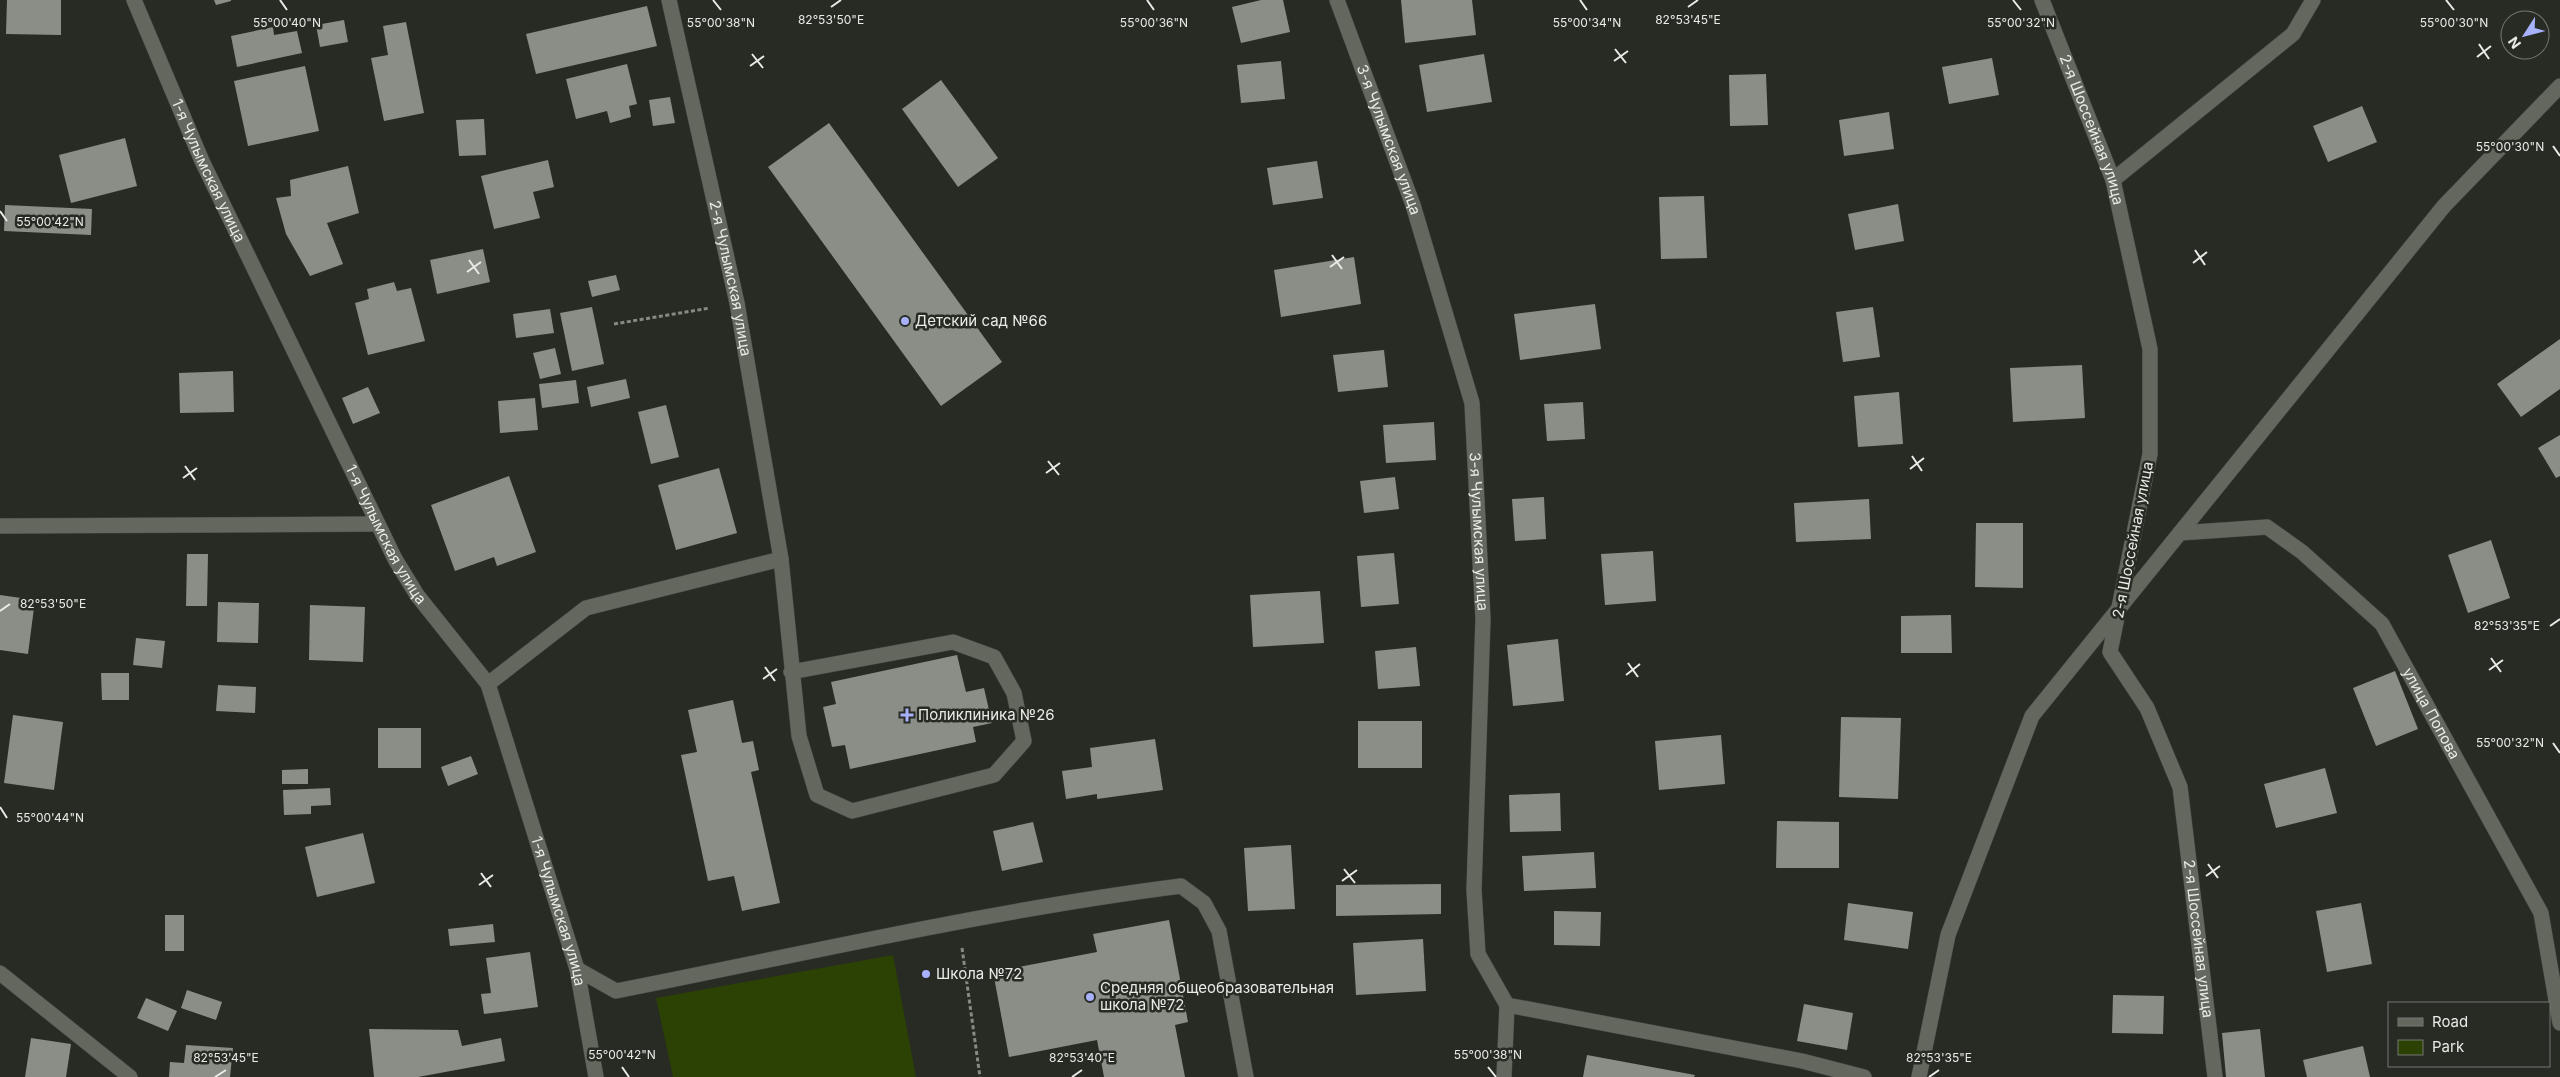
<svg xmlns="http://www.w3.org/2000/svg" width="2560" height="1077" font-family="Inter,sans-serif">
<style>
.green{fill:#2c4104}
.building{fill:#8a8e86}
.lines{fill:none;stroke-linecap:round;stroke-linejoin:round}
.minor-casing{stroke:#454842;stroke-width:16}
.path{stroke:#878983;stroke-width:3;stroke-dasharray:4 2.5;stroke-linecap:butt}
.minor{stroke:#63675e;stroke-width:15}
.ticks{fill:none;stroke:#e9ebe6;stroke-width:2}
.poi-dot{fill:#a7b1fc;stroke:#282b24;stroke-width:2}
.labels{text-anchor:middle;stroke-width:5;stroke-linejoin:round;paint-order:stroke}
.street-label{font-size:15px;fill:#e9ebe6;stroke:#282b24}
.poi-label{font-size:15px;fill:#e9ebe6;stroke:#282b24;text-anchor:start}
.ticks-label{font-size:12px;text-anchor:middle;fill:#e9ebe6;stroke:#282b24;stroke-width:5;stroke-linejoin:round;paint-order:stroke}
</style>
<rect width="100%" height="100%" fill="#282b24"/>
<path class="green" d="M893,955L916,1077H673L656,998Z"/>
<g class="building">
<path d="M7,0H61V35L6,34Z"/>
<path d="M214,0H231V1L216,5Z"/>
<path d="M1261,0H1283L1290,32L1241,43L1232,7Z"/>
<path d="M1401,0H1472L1476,35L1405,43Z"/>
<path d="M647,6L657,46L536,74L526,34Z"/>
<path d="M344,20L348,42L320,47L316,25Z"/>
<path d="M406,22L424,113L384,121L371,58L388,55L383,26Z"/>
<path d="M273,27L274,35L297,31L302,53L237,67L231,36Z"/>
<path d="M1484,54L1492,102L1427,112L1419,65Z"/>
<path d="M1992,58L1999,95L1949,104L1942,67Z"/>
<path d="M1281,61L1285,99L1241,103L1237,65Z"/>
<path d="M627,64L637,104L629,106L631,117L610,123L607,111L576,119L566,79Z"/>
<path d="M305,66L319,131L248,146L234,81Z"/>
<path d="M1766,74L1768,125L1730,126L1729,75Z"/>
<path d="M941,80L998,158L958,187L902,109Z"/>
<path d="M670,97L675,123L653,126L649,100Z"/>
<path d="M2362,106L2377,142L2328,162L2313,126Z"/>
<path d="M1889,112L1894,149L1844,156L1839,120Z"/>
<path d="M484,119L486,155L459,156L456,120Z"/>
<path d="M829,123L1002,362L941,406L768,167Z"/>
<path d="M125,138L137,186L71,203L59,155Z"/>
<path d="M548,160L554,187L533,192L540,218L494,229L481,176Z"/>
<path d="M1317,161L1323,198L1273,205L1267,168Z"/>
<path d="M348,166L359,213L327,223L343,264L310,276L286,234L276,198L291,196L290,180Z"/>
<path d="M1704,196L1707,258L1661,259L1659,197Z"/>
<path d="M1898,204L1904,241L1855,250L1848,214Z"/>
<path d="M5,205L92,209L91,235L4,231Z"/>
<path d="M483,249L490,282L437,294L430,260Z"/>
<path d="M1354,257L1361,304L1281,317L1274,270Z"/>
<path d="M616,275L620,290L592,297L588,281Z"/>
<path d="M394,282L397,291L411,288L425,341L368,355L355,303L369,299L367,289Z"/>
<path d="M1595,304L1601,349L1520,360L1514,314Z"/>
<path d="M592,307L604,364L572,371L560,313Z"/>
<path d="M1873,307L1880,357L1843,362L1836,312Z"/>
<path d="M550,309L554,333L516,338L513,314Z"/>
<path d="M2560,339V389L2521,417L2497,384Z"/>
<path d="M555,348L561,374L540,379L533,353Z"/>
<path d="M1384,350L1388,387L1338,392L1333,355Z"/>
<path d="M2082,365L2085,418L2013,422L2010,368Z"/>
<path d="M233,371L234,412L180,413L179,373Z"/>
<path d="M626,379L630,398L591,407L587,387Z"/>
<path d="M576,380L579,403L542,408L539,384Z"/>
<path d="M368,387L380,413L353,424L342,398Z"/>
<path d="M1899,392L1903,444L1858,447L1854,396Z"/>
<path d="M535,398L538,430L500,433L498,401Z"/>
<path d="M1583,402L1585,439L1547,441L1544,404Z"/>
<path d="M666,405L679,457L651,464L638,412Z"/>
<path d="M1434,422L1436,460L1386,463L1383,425Z"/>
<path d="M2560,435V476L2556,478L2538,448Z"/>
<path d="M719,468L737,533L676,550L658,485Z"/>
<path d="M509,476L536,552L497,566L494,557L455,571L431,505Z"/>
<path d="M1395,477L1399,509L1364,513L1360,481Z"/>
<path d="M1544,497L1546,539L1515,541L1512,499Z"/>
<path d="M1869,499L1871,539L1796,542L1794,503Z"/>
<path d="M1976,523H2023V588L1975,587Z"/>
<path d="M2491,540L2510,598L2468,613L2448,555Z"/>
<path d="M1653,551L1656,601L1605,605L1601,554Z"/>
<path d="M1394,553L1399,604L1361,607L1357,556Z"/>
<path d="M187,554H208L207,606H186Z"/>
<path d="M1320,591L1324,643L1253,647L1250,595Z"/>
<path d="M0,595L35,600L28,654L0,650Z"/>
<path d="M218,602L259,603L258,643L217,642Z"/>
<path d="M310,605L365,607L363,662L309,660Z"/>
<path d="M1951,615L1952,653H1901V616Z"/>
<path d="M136,638L165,641L162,668L133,665Z"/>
<path d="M1558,639L1564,701L1513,706L1507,645Z"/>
<path d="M1416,647L1420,686L1378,689L1375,651Z"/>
<path d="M957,655L966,692L984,688L992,723L973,727L976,742L850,769L845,745L832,747L823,707L836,704L831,682Z"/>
<path d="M2395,671L2418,729L2376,746L2353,688Z"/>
<path d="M101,673H129V700H102Z"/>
<path d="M218,685L256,687L255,713L216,711Z"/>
<path d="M733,700L742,743L753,741L759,770L751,772L780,903L742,911L734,876L708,881L681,755L697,752L688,710Z"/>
<path d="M13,715L63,722L54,790L4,783Z"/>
<path d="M1841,717L1901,718L1898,799L1839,797Z"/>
<rect x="1358" y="721" width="64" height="47"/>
<rect x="378" y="728" width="43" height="40"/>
<path d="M1721,735L1725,784L1659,790L1655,741Z"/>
<path d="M1155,739L1163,790L1097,799V794L1066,799L1062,771L1092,767L1090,748Z"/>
<path d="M471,756L478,774L448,786L441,767Z"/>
<path d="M2325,768L2337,813L2276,828L2264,784Z"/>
<path d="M308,769V784H282V770Z"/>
<path d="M330,788L331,805L311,806V814L284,815L283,790Z"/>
<path d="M1560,793L1561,831L1510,832L1509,795Z"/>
<path d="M1777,821L1839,822V868H1776Z"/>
<path d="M1033,822L1043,862L1002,871L993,831Z"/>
<path d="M363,833L375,883L317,897L305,847Z"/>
<path d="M1291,845L1295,909L1248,911L1244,848Z"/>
<path d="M1594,852L1596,888L1524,891L1522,856Z"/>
<path d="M1441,884V914L1336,916V885Z"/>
<path d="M1848,903L1913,912L1908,949L1844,940Z"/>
<path d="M2361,903L2372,964L2327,972L2316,911Z"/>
<path d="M1554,911L1601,912L1600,946L1554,945Z"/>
<rect x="165" y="915" width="19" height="36"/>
<path d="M1169,920L1188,1022L1175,1025L1185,1077H1104L1097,1040L1009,1057L993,972L1097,952L1093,934Z"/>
<path d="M493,924L495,942L450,946L448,929Z"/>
<path d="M1423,939L1426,991L1356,995L1353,943Z"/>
<path d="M530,952L538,1007L484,1014L481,994L491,993L486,958Z"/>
<path d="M187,990L222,1002L216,1020L181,1008Z"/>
<path d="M2113,995L2164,996L2163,1034L2112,1033Z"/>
<path d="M146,998L177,1011L168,1031L137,1018Z"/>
<path d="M1804,1004L1853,1013L1847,1050L1797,1041Z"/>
<path d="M369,1029L458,1030L462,1046L501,1038L505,1061L418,1077H374Z"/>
<path d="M2260,1029L2265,1077H2226L2222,1033Z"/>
<path d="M31,1038L71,1044L66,1077H25Z"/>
<path d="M186,1045L233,1048L230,1077H169L170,1062L184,1063Z"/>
<path d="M2363,1046L2370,1077H2307L2303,1060Z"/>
<path d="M1587,1055L1695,1075L1694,1077H1583Z"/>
</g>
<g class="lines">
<defs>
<g id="minor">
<path id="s1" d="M134,0L202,161L395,559L417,595L488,684L577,969L596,1077"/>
<path id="s2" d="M669,0L737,303L781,559L799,736L817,795L852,811L994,775L1024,741L1014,693L994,657L953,642L791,672"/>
<path id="s3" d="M1337,0L1413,205L1472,403L1483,619L1474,890L1478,954L1507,1005L1504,1077"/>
<path id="s4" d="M2042,0L2113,180L2150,349V454L2110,652L2147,708L2180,787L2215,1077"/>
<path d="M2113,180L2293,34L2313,0"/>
<path d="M0,526L377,524"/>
<path id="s5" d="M2180,533L2267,527L2302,552L2382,624L2541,913L2560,1023"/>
<path d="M488,684L586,608L781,559"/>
<path d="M577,969L616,991C804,954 992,910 1181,886L1204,903L1219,931L1246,1077"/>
<path d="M0,973L130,1077"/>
<path d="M1507,1005L1802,1061L1864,1077"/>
<path d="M1919,1077L1948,935L2032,716L2444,206L2560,86"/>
</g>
</defs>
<use href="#minor" class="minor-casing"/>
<g class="path">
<path d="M614,324L710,308"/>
<path d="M962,948L980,1077"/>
</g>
<use href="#minor" class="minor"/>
</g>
<path class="ticks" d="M280,0L287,10M713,0L721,10M1147,0L1154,10M1580,0L1587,10M2013,0L2021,10M2446,0L2454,10M831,7L841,0M1688,7L1698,0M2479,44L2489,59M1615,49L1626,63M752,54L763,68M2477,57L2491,46M1614,61L1628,51M750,66L764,56M2553,146L2560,156M0,211L7,221M2195,250L2205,265M1332,255L1342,269M469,260L479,274M2193,263L2207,252M1330,267L1344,257M467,272L481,262M1912,456L1922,471M1048,461L1059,475M185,466L195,480M1910,469L1924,458M1046,473L1060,463M183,478L197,468M0,611L10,604M2550,626L2560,619M2491,658L2501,672M1628,663L1638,677M765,667L775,681M2489,670L2503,660M1626,675L1640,664M763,679L777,669M2553,743L2560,753M0,807L7,818M2208,864L2218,878M1344,869L1355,883M481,873L491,887M2206,876L2220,866M1342,881L1357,870M479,885L493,875M622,1067L629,1077M1488,1067L1496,1077M215,1077L226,1070M1072,1077L1082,1070M1929,1077L1939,1070"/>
<g class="poi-dot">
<circle cx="905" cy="321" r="5"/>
<path d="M904.5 707.5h5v5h5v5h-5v5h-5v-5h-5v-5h5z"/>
<circle cx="926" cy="974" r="5"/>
<circle cx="1090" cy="997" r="5"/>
</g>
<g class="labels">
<g class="street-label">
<text dy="5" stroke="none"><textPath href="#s4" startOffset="139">2-я Шоссейная улица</textPath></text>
<text dy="5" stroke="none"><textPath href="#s3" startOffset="149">3-я Чулымская улица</textPath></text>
<text dy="5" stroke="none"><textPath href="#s1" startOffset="186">1-я Чулымская улица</textPath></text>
<text dy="5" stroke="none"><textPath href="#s2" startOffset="285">2-я Чулымская улица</textPath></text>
<text dy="5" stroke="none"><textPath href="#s3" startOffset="554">3-я Чулымская улица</textPath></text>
<text dy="5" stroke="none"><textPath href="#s1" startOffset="591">1-я Чулымская улица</textPath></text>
<text transform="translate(2133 540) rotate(-79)" y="5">2-я Шоссейная улица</text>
<text dy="5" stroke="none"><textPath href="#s5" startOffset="340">улица Попова</textPath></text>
<text dy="5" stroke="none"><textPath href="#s1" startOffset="1011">1-я Чулымская улица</textPath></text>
<text dy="5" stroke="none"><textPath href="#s4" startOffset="979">2-я Шоссейная улица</textPath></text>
</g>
<g class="poi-label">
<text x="915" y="326">Детский сад №66</text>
<text x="918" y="720">Поликлиника №26</text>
<text x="936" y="979">Школа №72</text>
<text x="1100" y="993">Средняя общеобразовательная<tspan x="1100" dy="17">школа №72</tspan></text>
</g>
</g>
<g class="ticks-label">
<text x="1688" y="24">82°53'45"E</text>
<text x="831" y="24">82°53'50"E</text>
<text x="287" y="27">55°00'40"N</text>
<text x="721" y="27">55°00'38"N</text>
<text x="1154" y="27">55°00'36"N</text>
<text x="1587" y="27">55°00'34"N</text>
<text x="2021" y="27">55°00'32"N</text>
<text x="2454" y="27">55°00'30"N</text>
<text x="2510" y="151">55°00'30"N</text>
<text x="50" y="226">55°00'42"N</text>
<text x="53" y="608">82°53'50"E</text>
<text x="2507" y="630">82°53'35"E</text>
<text x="2510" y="747">55°00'32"N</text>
<text x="50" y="822">55°00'44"N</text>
<text x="622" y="1059">55°00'42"N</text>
<text x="1488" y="1059">55°00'38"N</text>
<text x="226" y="1062">82°53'45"E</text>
<text x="1082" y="1062">82°53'40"E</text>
<text x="1939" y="1062">82°53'35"E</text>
</g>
<rect x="2388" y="1002" width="162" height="65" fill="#282b24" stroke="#757872"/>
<rect x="2398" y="1018" width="25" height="8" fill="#63675e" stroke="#757872"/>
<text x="2432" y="1027" font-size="15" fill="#e9ebe6">Road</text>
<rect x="2398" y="1040" width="25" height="15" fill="#2c4104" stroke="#757872"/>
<text x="2432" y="1052" font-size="15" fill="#e9ebe6">Park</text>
<g transform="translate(2525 35) rotate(234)"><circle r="24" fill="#282b24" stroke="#757872"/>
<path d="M0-4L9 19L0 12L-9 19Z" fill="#a7b1fc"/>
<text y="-8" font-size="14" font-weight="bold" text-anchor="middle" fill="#e9ebe6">N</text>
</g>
</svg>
